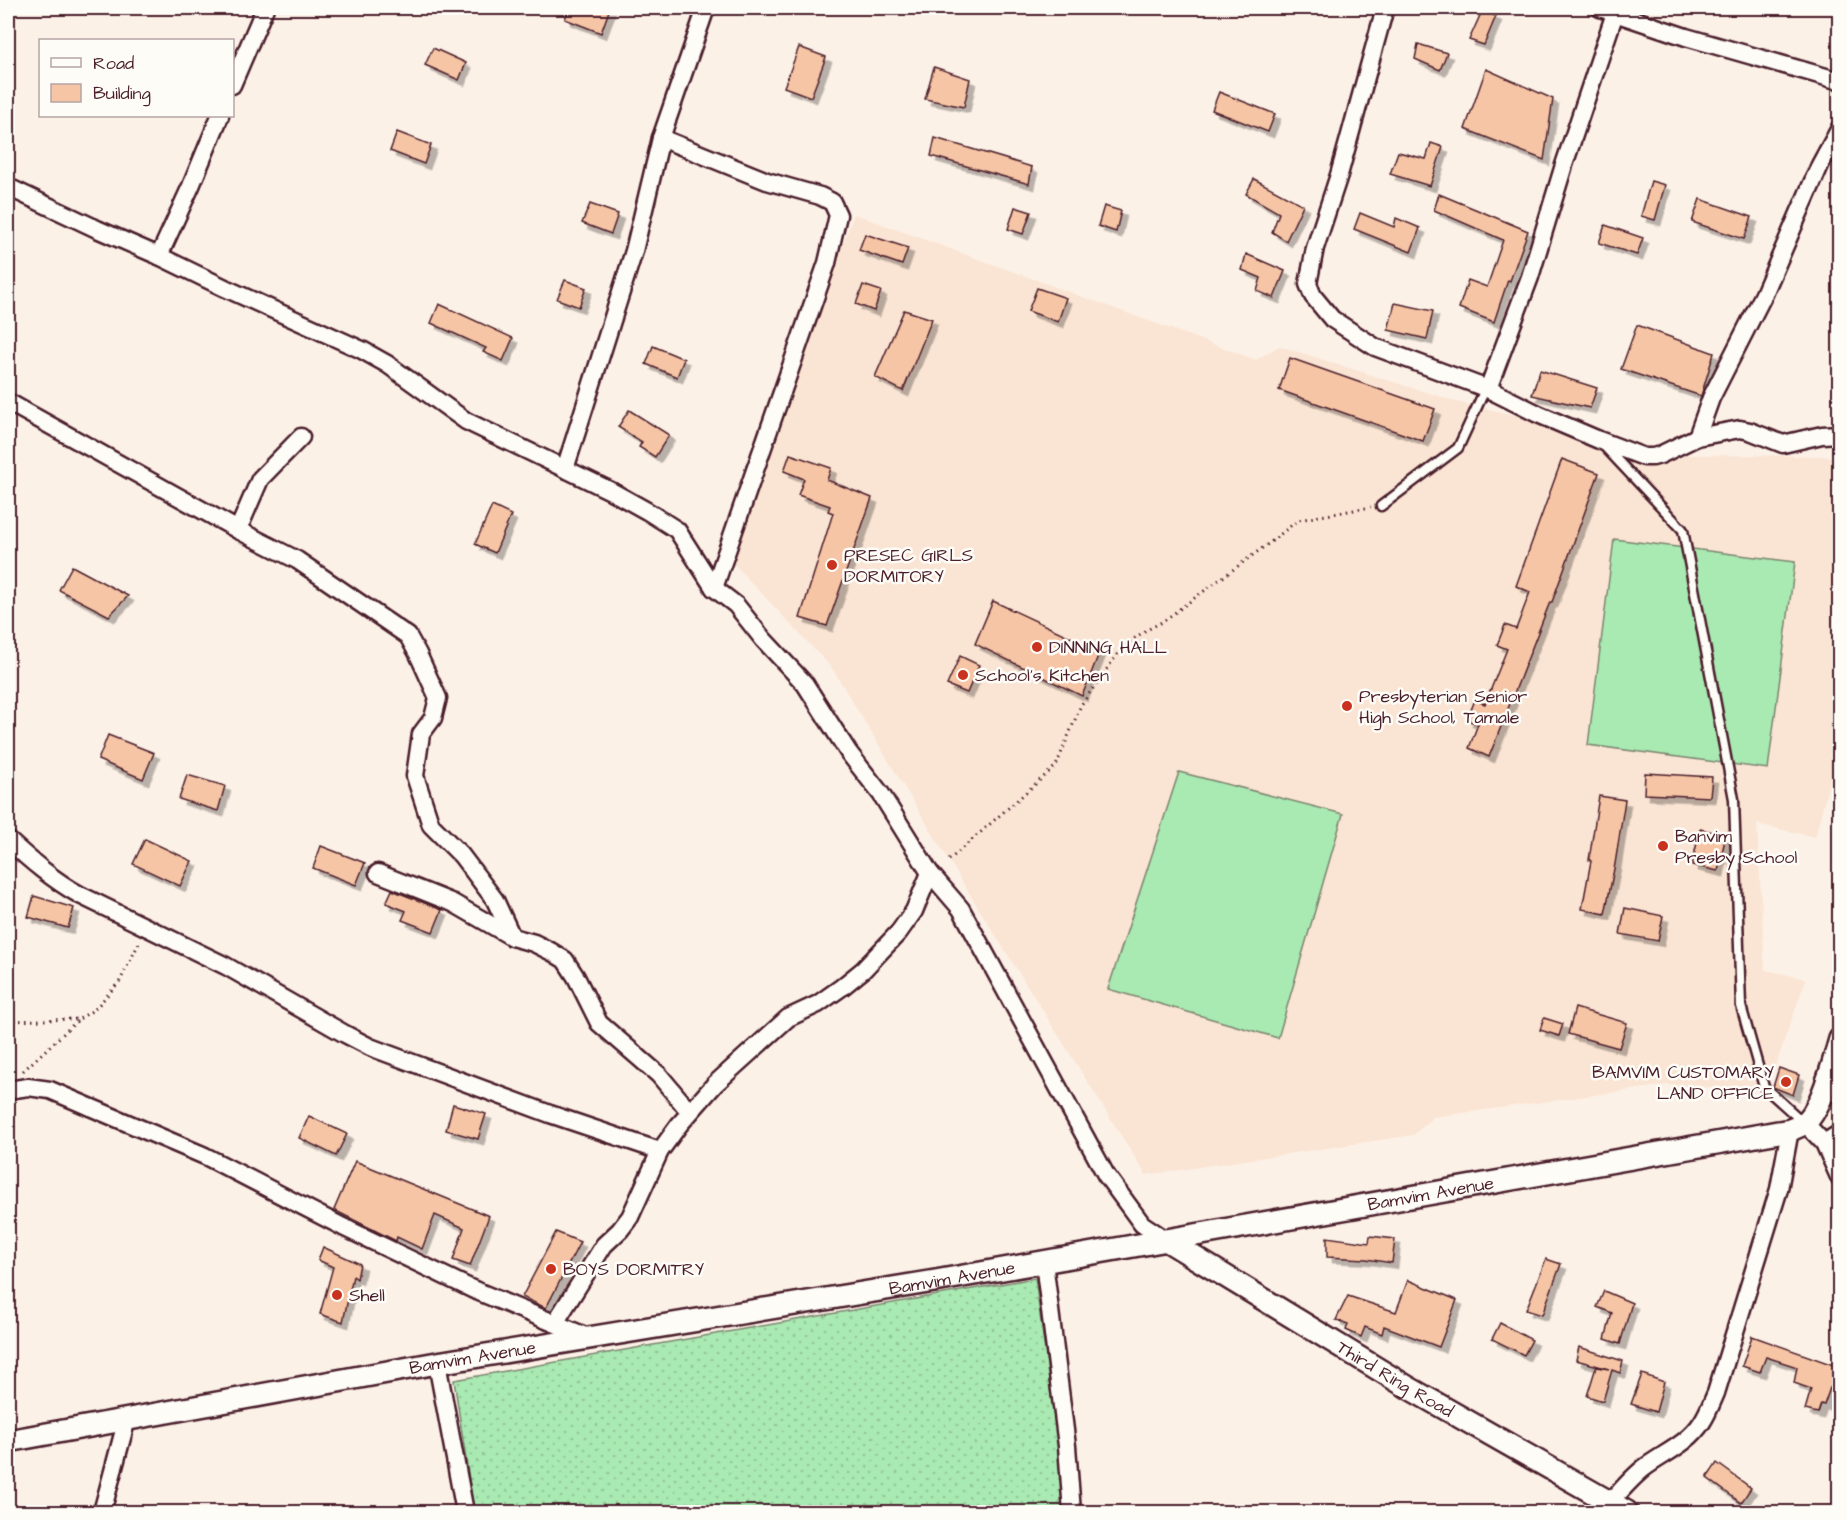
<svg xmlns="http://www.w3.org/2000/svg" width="1847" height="1520" font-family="'Architects Daughter',sans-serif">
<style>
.built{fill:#fae4d3}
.grass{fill:url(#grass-dots);stroke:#7a846e;stroke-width:1.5}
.pitch{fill:#a9e9b2;stroke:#7a846e;stroke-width:1.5}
.building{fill:#f6c5a5;stroke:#4a1f2b;stroke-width:1.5;filter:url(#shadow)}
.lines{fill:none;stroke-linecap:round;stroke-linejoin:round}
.service-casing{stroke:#4a1f2b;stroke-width:13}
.minor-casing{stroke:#4a1f2b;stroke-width:21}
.tertiary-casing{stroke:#4a1f2b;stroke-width:26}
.path{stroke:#4a1f2b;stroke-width:3;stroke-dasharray:1.5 4.5;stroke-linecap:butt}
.service{stroke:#fdfcf7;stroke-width:8}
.minor{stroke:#fdfcf7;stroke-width:16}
.tertiary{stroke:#fdfcf7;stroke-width:21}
.poi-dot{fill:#c8321e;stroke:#fdfcf7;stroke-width:2}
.labels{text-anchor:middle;stroke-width:5;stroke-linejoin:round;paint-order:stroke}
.poi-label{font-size:18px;fill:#4a1f2b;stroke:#fdfcf7;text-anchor:start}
.street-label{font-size:18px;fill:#4a1f2b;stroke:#fdfcf7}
</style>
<defs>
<pattern id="grass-dots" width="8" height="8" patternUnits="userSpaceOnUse" patternTransform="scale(1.5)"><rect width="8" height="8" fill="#a9e9b2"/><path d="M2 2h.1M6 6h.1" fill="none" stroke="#93c799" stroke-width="1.8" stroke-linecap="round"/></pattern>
<filter id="shadow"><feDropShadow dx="5.5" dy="5.5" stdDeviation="0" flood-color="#0004"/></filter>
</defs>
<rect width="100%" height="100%" fill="#fcf1e7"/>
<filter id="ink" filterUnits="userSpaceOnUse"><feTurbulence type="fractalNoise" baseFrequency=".0167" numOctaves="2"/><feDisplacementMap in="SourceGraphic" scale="12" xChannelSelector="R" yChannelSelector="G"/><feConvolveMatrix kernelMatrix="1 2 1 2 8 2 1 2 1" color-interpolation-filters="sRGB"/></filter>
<g filter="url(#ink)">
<path class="built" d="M854,214L1256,360L1279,346L1457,402L1689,455L1821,456L1839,458V744L1815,837L1757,824L1765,970L1806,979L1771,1078L1751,1089L1667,1085L1433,1117L1413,1135L1146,1175L961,880L832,668L728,558Z"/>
<path class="grass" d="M1035,1278L1063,1483L1064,1512H474L454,1380Z"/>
<g class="pitch">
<path d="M1614,539L1795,562L1768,769L1588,745Z"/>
<path d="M1179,772L1343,814L1278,1038L1108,989Z"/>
</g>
<g class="building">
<path d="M569,8H610L601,33L565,19Z"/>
<path d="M1482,11L1496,16L1484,45L1469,40Z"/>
<path d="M1418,44L1447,53L1440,70L1415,59Z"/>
<path d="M799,47L826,57L811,97L784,87Z"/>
<path d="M433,48L466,63L459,80L425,65Z"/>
<path d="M934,67L970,79L964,107L925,99Z"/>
<path d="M1486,69L1553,99L1544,160L1465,129Z"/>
<path d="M1219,92L1275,114L1268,132L1212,110Z"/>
<path d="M397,132L431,145L424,164L390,151Z"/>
<path d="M935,138L1032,167L1029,184L931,156Z"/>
<path d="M1431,143L1443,147L1430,186L1390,174L1398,152L1426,159Z"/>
<path d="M1254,179L1303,205L1286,241L1272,232L1279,213L1246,194Z"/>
<path d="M1651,181L1665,185L1655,220L1641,216Z"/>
<path d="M1439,194L1528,231L1510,281L1508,280L1494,322L1459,308L1468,280L1487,287L1503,240L1434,210Z"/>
<path d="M1700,199L1752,217L1744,239L1692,222Z"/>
<path d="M590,204L618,214L611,234L582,223Z"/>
<path d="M1104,206L1121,211L1116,232L1098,226Z"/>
<path d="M1015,207L1031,212L1023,234L1008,229Z"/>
<path d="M1360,213L1394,227L1396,218L1420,228L1411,252L1354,229Z"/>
<path d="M1605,225L1643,238L1637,255L1599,243Z"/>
<path d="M865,234L908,248L902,265L859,250Z"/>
<path d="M1246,254L1285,271L1274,298L1257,291L1261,278L1242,270Z"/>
<path d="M565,280L586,288L579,307L557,299Z"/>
<path d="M863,285L881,291L874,311L856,304Z"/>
<path d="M1037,288L1066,298L1058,322L1028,311Z"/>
<path d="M1395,303L1433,311L1427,339L1388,330Z"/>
<path d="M439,304L513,338L503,361L483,352L486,348L431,323Z"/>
<path d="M904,310L932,319L903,391L875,377Z"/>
<path d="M1637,325L1714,353L1701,396L1621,369Z"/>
<path d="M653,346L684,359L677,377L646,364Z"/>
<path d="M1290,358L1435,409L1423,441L1279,390Z"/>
<path d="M1540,370L1597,388L1590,408L1532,395Z"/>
<path d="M629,410L669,435L655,457L639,447L642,442L618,427Z"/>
<path d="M790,454L831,468L827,480L872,498L827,626L800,618L833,513L828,511L830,506L798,495L804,479L784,471Z"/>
<path d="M1562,459L1599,473L1552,602H1550L1489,757L1469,748L1478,724L1467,720L1475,700L1485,704L1507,649L1497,645L1505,625L1516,629L1530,592L1516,586Z"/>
<path d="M492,506L511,515L495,553L475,544Z"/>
<path d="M72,566L128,596L109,616L59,590Z"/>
<path d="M993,601L1100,651L1082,696L975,644Z"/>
<path d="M960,656L979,665L967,693L947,685Z"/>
<path d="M108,735L154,753L143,779L98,760Z"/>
<path d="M1645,773L1712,777L1710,797L1644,794Z"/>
<path d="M187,775L225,786L218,811L179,799Z"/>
<path d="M1599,796L1625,800L1615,864L1605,914L1582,909L1591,861L1589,860Z"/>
<path d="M1700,829L1726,835L1718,871L1692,865Z"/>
<path d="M145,839L192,861L180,886L133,864Z"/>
<path d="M321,846L365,863L356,885L313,868Z"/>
<path d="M392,890L442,910L433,932L402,920L406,911L386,903Z"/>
<path d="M34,896L74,908L68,928L28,917Z"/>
<path d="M1625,908L1663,916L1658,941L1620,934Z"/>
<path d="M1575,1008L1627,1023L1619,1048L1568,1034Z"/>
<path d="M1544,1018L1563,1024L1559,1036L1540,1030Z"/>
<path d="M1779,1068L1799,1075L1793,1095L1773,1087Z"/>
<path d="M453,1104L486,1114L478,1139L446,1130Z"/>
<path d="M309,1116L347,1134L336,1156L299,1138Z"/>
<path d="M355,1161L489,1216L470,1266L453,1260L464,1228L435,1215L422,1249L397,1237L396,1241L334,1210Z"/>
<path d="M556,1232L580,1242L546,1308L522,1297Z"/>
<path d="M1370,1236L1395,1239L1392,1263L1366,1259L1327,1257V1237L1369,1243Z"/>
<path d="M323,1247L360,1264L357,1279L353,1276L343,1322L320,1314L333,1267L318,1260Z"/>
<path d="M1546,1259L1561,1264L1542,1315L1526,1310Z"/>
<path d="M1408,1280L1457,1300L1439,1347L1384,1326L1382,1334L1365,1327L1361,1337L1346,1330L1348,1324L1336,1320L1348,1296L1396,1312Z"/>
<path d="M1604,1291L1632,1303L1620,1344L1605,1339L1612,1313L1597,1307Z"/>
<path d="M1500,1323L1532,1340L1524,1355L1492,1339Z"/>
<path d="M1752,1336L1839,1367V1390L1830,1388L1824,1405L1821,1404L1818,1413L1805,1410L1811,1389L1794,1383L1797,1367L1766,1357L1760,1372L1742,1366Z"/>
<path d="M1579,1347L1623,1361L1620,1373L1612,1370L1603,1401L1587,1396L1596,1367L1609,1369L1576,1360Z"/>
<path d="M1642,1374L1664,1382L1656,1412L1631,1404Z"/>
<path d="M1717,1463L1751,1488L1741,1503L1707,1478Z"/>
</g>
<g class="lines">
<defs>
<g id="service">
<path d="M1604,446L1683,530L1734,799L1741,1006L1764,1087L1804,1123"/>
<path d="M1381,506L1458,448L1482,396L1488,389"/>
</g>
<g id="minor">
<path d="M1385,8L1339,175L1315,248L1308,284L1313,296L1332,319L1375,347L1488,389L1538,414L1599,440L1644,457H1653L1660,455L1697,437L1740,429L1750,431L1783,444L1822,435L1840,434"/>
<path d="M1600,8L1686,37L1840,81"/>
<path d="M232,85L265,8"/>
<path d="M661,138L767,181L820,196L832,202L838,215L827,263L714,588"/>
<path d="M8,187L97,229L159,256L225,288L362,350L387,364L466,421L611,491L647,511L677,530L714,588L736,605L763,639L805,684L849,753L881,794L930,873L961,909L1106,1175L1142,1224L1166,1240"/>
<path d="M159,256L191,186L220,116"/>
<path d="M1488,389L1530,277L1564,165L1615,13"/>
<path d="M8,402L238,530L260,479L301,437"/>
<path d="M1697,437L1711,398L1764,294L1820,165L1840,128"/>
<path d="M565,469L634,251L661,138L706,8"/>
<path d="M238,530L297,560L408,636L418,654L438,698L433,718L421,734L415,776L431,825L461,855L495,900L512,937"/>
<path d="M8,840C31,861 53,880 80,895L226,966L345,1034L370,1047L550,1114L660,1151"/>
<path d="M378,873L453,903L512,937L534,943L552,952L565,960L576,977L599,1023L659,1075L690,1112"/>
<path d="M8,1090L28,1087L50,1090L205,1156L343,1227L472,1289L590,1338"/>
<path d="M1805,1123L1824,1143L1840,1179"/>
<path d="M1824,1143L1840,1133"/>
<path d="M1044,1262L1067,1446L1072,1512"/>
<path d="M555,1323L604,1245L620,1230L630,1217L660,1151L679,1125L715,1084L788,1018L818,1004L842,987L863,970L899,932L914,911L930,873"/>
<path d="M437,1363L465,1512"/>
<path d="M102,1512L127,1419"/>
<path d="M1602,1512C1615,1497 1628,1481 1644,1468C1664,1453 1688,1444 1702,1422C1708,1413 1712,1402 1716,1393L1779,1189L1790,1130"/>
</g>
<g id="tertiary">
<path id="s1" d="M1166,1240L1409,1388L1627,1512"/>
<path id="s2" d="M8,1441L437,1363L935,1281L1790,1130C1794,1128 1799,1127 1803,1124C1821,1113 1834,1060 1840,1039"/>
</g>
</defs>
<use href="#service" class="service-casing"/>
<use href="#minor" class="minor-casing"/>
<use href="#tertiary" class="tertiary-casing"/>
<g class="path">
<path d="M949,860L1056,766L1081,705L1122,648L1143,632L1162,622L1272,541L1298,520L1371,507"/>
<path d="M8,1021L79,1019L95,1009L120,981L139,943"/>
<path d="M23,1071L78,1020"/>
</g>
<use href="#service" class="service"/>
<use href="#minor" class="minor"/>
<use href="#tertiary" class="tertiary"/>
</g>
</g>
<g class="poi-dot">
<circle cx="832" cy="565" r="6"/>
<circle cx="1037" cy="647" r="6"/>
<circle cx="963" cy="675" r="6"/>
<circle cx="1347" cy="706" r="6"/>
<circle cx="1663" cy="846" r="6"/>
<circle cx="1786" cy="1082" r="6"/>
<circle cx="551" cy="1269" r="6"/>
<circle cx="337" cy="1295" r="6"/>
</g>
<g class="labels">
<g class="poi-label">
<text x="844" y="561">PRESEC GIRLS<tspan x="844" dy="21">DORMITORY</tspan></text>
<text x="1049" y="653">DINNING HALL</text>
<text x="975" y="681">School's Kitchen</text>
<text x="1359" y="702">Presbyterian Senior<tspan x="1359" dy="21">High School, Tamale</tspan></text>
<text x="1675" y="842">Banvim<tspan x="1675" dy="21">Presby School</tspan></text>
<text x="1774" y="1078" text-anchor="end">BAMVIM CUSTOMARY<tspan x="1774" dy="21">LAND OFFICE</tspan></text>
<text x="563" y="1275">BOYS DORMITRY</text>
<text x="349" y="1301">Shell</text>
</g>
<g class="street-label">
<text dy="6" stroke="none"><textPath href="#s2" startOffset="1444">Bamvim Avenue</textPath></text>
<text dy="6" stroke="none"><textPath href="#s2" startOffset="958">Bamvim Avenue</textPath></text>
<text dy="6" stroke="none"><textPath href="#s2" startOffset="472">Bamvim Avenue</textPath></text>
<text dy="6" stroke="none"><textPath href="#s1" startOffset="268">Third Ring Road</textPath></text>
</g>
</g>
<rect width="1847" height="1520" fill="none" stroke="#fdfcf7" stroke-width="30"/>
<rect x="15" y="15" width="1817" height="1490" fill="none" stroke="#4a1f2b" stroke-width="2" filter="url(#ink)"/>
<rect x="39" y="39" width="195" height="78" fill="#fdfcf7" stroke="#b5a4a5" stroke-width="1.5"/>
<rect x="51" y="58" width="30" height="9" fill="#fdfcf7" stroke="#b5a4a5" stroke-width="1.5"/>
<text x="93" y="69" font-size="18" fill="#4a1f2b">Road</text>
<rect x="51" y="84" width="30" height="18" fill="#f6c5a5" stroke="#b5a4a5" stroke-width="1.5"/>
<text x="93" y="99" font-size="18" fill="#4a1f2b">Building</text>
</svg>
